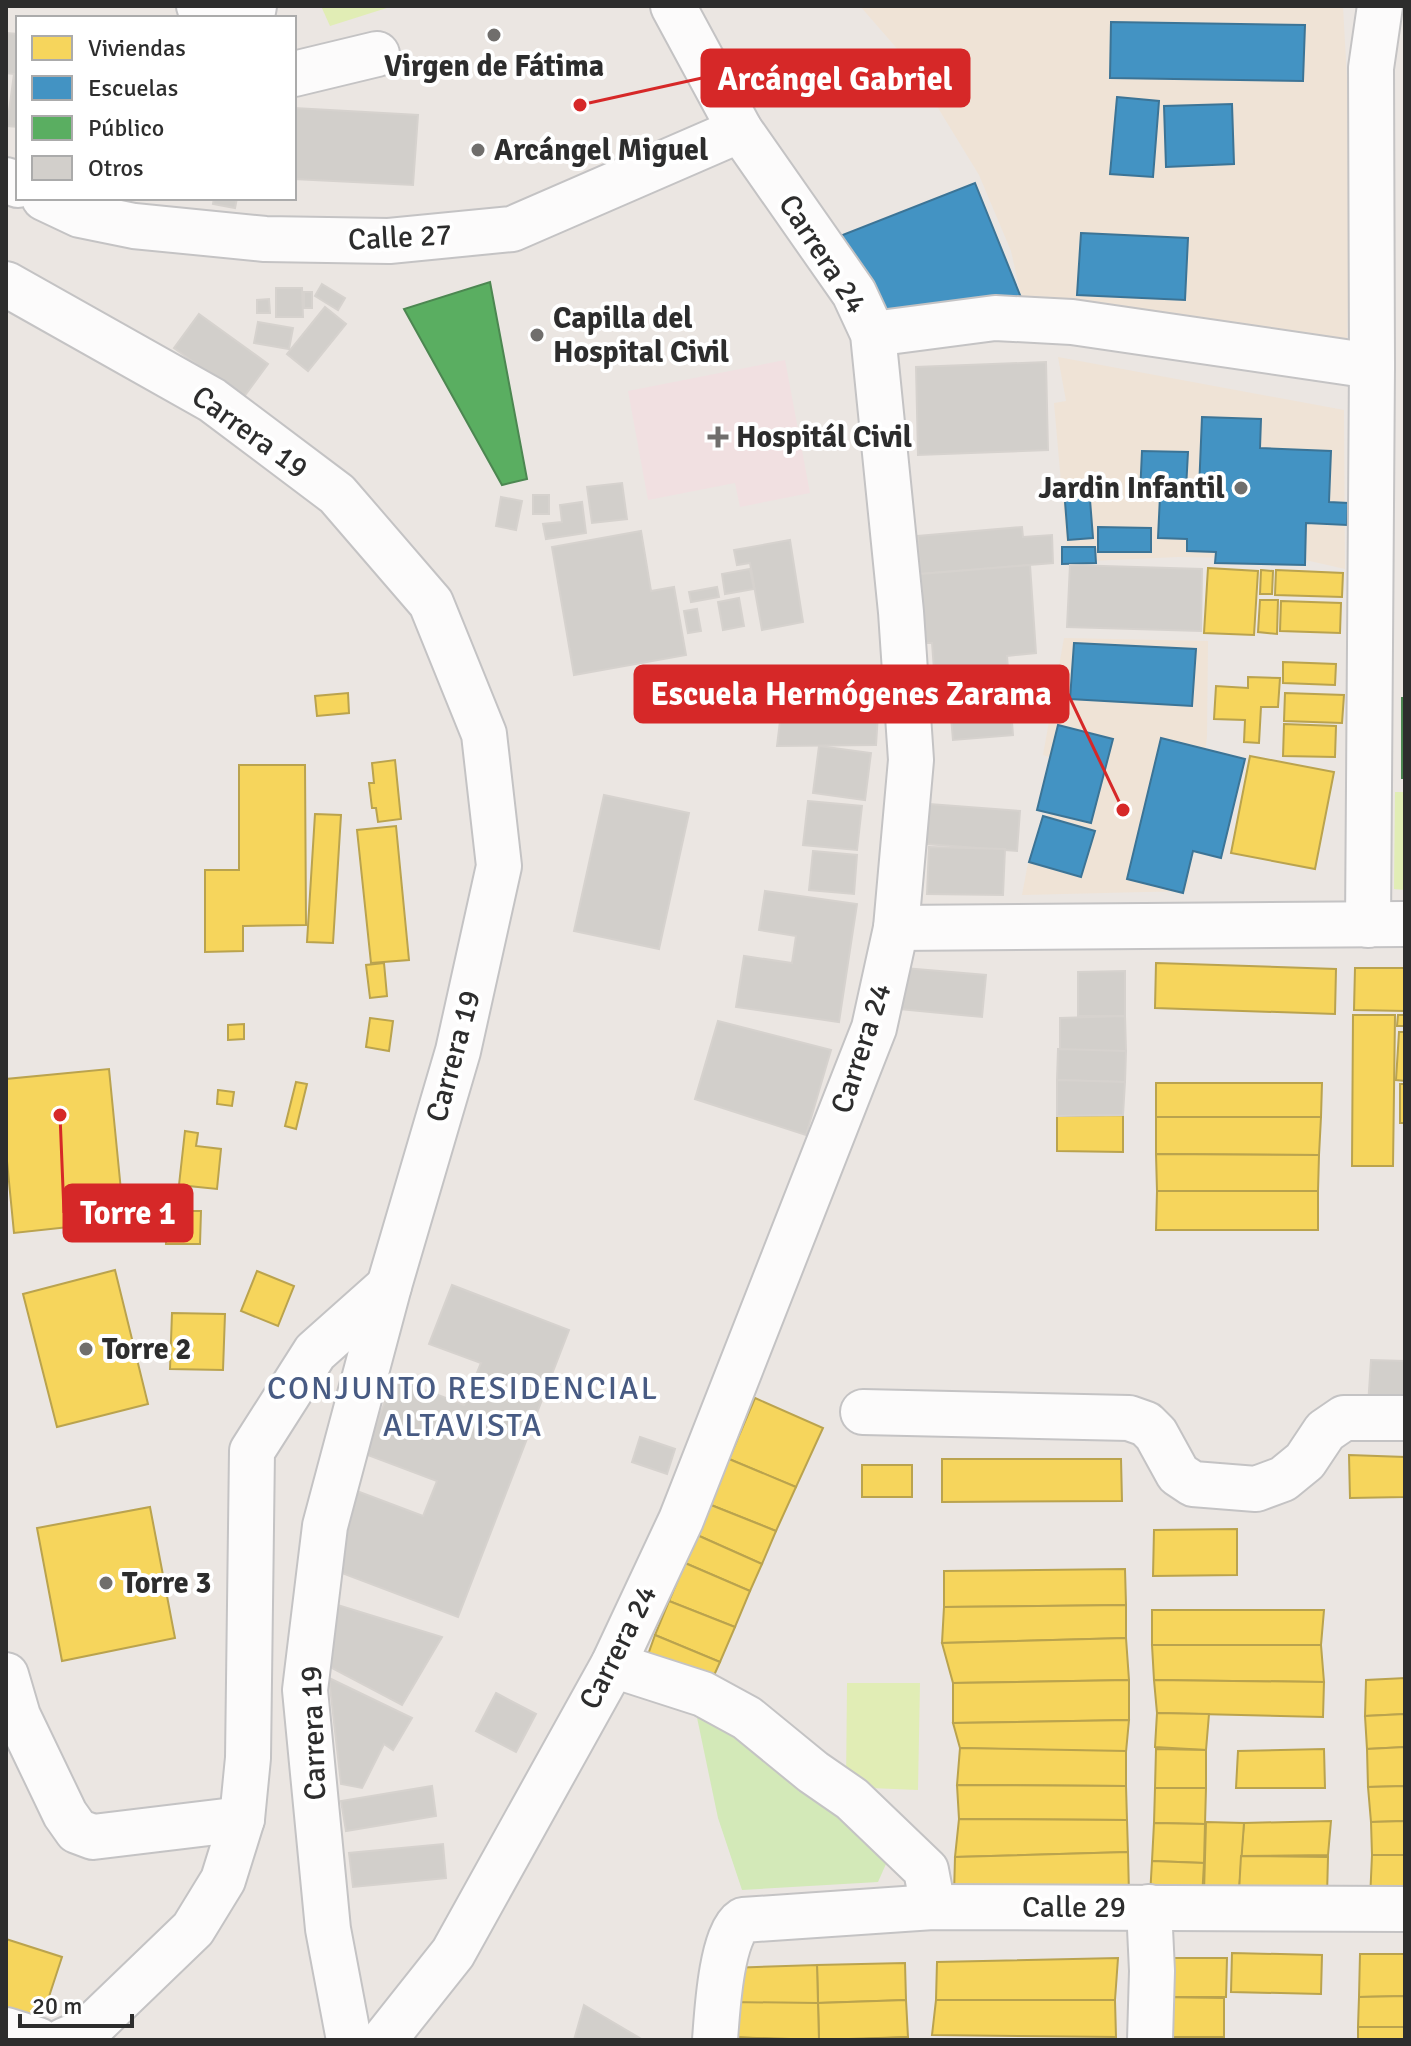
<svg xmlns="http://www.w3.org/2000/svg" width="1411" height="2046" font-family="Signika,sans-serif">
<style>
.education{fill:#efe3d6}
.medical{fill:#f1e0e1}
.green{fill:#d3e9b8}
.pitch{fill:#e1edb5}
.homes{fill:#f6d55c;stroke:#baa34e;stroke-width:2}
.schools{fill:#4393c3;stroke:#3c7496;stroke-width:2}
.public{fill:#5aae61;stroke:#4c8751;stroke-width:2}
.building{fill:#d2cfcb;stroke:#d6d2ce;stroke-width:2}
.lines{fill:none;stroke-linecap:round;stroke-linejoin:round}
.minor-casing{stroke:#c4c3c4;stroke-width:48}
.minor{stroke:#fcfbfb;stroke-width:44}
.poi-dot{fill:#706e6c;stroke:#fff;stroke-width:3}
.labels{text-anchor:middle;stroke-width:8;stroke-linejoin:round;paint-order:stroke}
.poi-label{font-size:30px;font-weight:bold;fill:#2d2d2d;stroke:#fff;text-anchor:start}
.street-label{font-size:30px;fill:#2d2d2d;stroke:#fff}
.neighbourhood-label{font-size:32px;letter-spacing:2px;fill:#485b83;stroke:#fff}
.leader{fill:none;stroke:#d62828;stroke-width:3}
.callout-dot{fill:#d62828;stroke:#fff;stroke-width:3}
.callout{fill:#d62828;stroke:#d62828;stroke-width:3}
.callout-label{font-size:32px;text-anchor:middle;font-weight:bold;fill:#fff}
</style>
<rect width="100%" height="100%" fill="#ebe6e2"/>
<g class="education">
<path d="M860,6H1343L1351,152L1347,353L1022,300L1011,251L979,175L913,67Z"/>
<path d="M1058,357L1344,410L1345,569L1301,559L1178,557L1068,562L1054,403L1066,401Z"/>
<path d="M1064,638L1208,641L1207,737L1187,891L1022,895L1028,863L1039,860L1058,760L1043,755Z"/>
</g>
<path class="medical" d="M785,360L810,493L740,507L735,483L648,500L628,391Z"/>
<path class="green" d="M695,1708L723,1720L890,1855L878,1882L742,1890L718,1818Z"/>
<g class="pitch">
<path d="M321,6H393L330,26Z"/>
<path d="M1395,792H1405V890L1394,889Z"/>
<path d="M847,1683H920L918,1790L846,1787Z"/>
</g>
<g class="homes">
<path d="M1208,568L1258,571L1254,635L1204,633Z"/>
<path d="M1261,570L1273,571L1272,594H1260Z"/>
<path d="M1276,570L1343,573L1342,597L1275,595Z"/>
<path d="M1260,600H1278L1277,634L1258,632Z"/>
<path d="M1281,601L1341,603L1340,633L1280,631Z"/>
<path d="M1283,662L1336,664L1335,685L1283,683Z"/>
<path d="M1248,677L1280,678L1278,707H1261L1259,743L1244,742L1245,720L1214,719L1216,686L1248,688Z"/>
<path d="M348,693L349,713L317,716L315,696Z"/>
<path d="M1285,693L1344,695L1342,723L1284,721Z"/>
<path d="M1284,724L1336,726L1335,757L1283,756Z"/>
<path d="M1250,756L1334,772L1315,869L1231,853Z"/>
<path d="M395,760L401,819L378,822L376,808H372L369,783H374L372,763Z"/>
<path d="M239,765H305L306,925L243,926V951L205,952V870H239Z"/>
<path d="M315,814L341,815L333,943L307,942Z"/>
<path d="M396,826L409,960L371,963L357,830Z"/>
<path d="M384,963L387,996L370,998L366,965Z"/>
<path d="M1156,963L1336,969L1335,1014L1155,1008Z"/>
<path d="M1355,968H1405V1011L1354,1010Z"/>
<path d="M1353,1015H1395L1393,1166H1352Z"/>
<path d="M1398,1015H1405V1026H1397Z"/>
<path d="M370,1018L393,1021L389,1051L366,1047Z"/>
<path d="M244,1024V1039L228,1040V1025Z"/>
<path d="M1399,1032H1405V1081L1396,1080Z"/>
<path d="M109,1069L124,1221L14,1233L6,1151V1079Z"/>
<path d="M296,1082L307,1084L296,1129L285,1126Z"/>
<path d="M1156,1083H1322L1321,1117H1156Z"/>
<rect x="1400" y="1084" width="5" height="39"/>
<path d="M218,1090L234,1092L232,1106L217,1104Z"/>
<path d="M1123,1115V1152L1057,1151V1116Z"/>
<path d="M1156,1117H1321L1319,1155L1156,1154Z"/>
<path d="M185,1131L198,1133L196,1146L221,1149L217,1189L179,1185Z"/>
<path d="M1156,1154L1319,1155L1318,1191H1157Z"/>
<path d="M1157,1191H1318V1230H1156Z"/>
<path d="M167,1211H201L200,1244H166Z"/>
<path d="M115,1270L148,1404L57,1427L23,1294Z"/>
<path d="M257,1271L294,1286L278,1326L241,1311Z"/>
<path d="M172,1313L225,1314L223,1370L170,1369Z"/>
<path d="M755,1398L823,1428L796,1487L729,1459Z"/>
<path d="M1349,1455L1405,1457V1497L1350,1498Z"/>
<path d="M729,1459L796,1487L776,1531L711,1505Z"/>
<path d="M942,1459H1121L1122,1501L942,1502Z"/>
<rect x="862" y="1465" width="50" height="32"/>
<path d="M711,1505L776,1531L762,1564L697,1535Z"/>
<path d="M150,1507L175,1638L62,1661L37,1528Z"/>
<path d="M1237,1529V1575L1153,1576L1154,1530Z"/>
<path d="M697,1535L762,1564L750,1591L685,1563Z"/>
<path d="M685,1563L750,1591L735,1627L669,1601Z"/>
<path d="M1125,1569L1126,1605L944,1607V1571Z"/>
<path d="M669,1601L735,1627L720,1662L655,1635Z"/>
<path d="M1126,1605V1638L942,1643L944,1607Z"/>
<path d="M1152,1610H1324L1321,1645H1152Z"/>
<path d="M655,1635L720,1662L707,1691L644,1666Z"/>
<path d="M1126,1638L1129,1680L953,1683L942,1643Z"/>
<path d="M1152,1645H1321L1324,1682L1154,1680Z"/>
<path d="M1405,1678V1714L1365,1716L1366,1680Z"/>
<path d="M1129,1680V1720L953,1723V1683Z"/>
<path d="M1154,1680L1324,1682L1323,1717L1157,1713Z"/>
<path d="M1157,1713L1209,1714L1206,1750L1155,1747Z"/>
<path d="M1405,1714V1747L1367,1749L1365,1716Z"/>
<path d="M1129,1720L1126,1752L960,1748L953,1723Z"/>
<path d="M1405,1747V1786L1368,1787L1367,1749Z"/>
<path d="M960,1748L1126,1751V1786L957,1785Z"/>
<path d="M1156,1749L1206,1750V1788H1155Z"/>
<path d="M1324,1749L1325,1788H1236L1238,1751Z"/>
<path d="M957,1785L1126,1786L1127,1820L959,1819Z"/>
<path d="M1405,1786V1821L1371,1822L1368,1787Z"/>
<path d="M1155,1788H1206L1205,1824L1154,1823Z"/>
<path d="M959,1819L1127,1820L1128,1852L955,1857Z"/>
<path d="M1331,1821L1328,1855L1241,1856L1244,1823Z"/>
<path d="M1405,1821V1855H1372L1371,1822Z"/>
<path d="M1206,1822L1244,1823L1239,1892H1204Z"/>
<path d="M1154,1823L1205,1824L1204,1863L1152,1861Z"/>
<path d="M1128,1852L1129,1894L954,1895L955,1857Z"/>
<path d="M1372,1855H1405V1899L1370,1900Z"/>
<path d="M1241,1856L1328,1857L1327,1896L1239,1892Z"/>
<path d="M1152,1861L1204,1863L1202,1898L1150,1896Z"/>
<path d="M6,1939L62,1957L39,2027L6,2016Z"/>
<path d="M1232,1953L1322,1955L1321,1994L1231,1992Z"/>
<path d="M1360,1954H1405V1996L1359,1997Z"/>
<path d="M1118,1958L1115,2000H936L937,1962Z"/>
<path d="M1160,1958H1227L1226,1997H1160Z"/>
<path d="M905,1963L906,2000L818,2003L817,1965Z"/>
<path d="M817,1965L818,2003L728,2004V1968Z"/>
<path d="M1405,1996V2027H1358L1359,1997Z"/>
<path d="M1157,1997L1224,1998V2037H1156Z"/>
<path d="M906,2000L908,2037L819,2040L818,2003Z"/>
<path d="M936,2000H1115L1116,2037L932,2035Z"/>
<path d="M729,2002L818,2003L819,2040L728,2037Z"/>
<rect x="1358" y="2027" width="47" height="13"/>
<path d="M729,2037L796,2040H729Z"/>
<path d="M908,2037V2040H843L864,2039Z"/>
</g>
<g class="schools">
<path d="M1111,22L1305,25L1303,81L1110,78Z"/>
<path d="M1117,97L1159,101L1153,177L1110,174Z"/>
<path d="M1232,104L1234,164L1166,167L1164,106Z"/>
<path d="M975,183L1022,300L886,331L840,236Z"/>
<path d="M1081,233L1188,238L1185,300L1077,295Z"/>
<path d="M1202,417L1261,419L1260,448L1331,451L1329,502L1348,503L1347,525L1306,523L1305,565L1215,563L1216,552L1187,551V539L1158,538L1160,496L1140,495L1142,451L1188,452L1186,489L1199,490Z"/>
<path d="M1089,487L1093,538L1068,540L1064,489Z"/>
<path d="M1098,527L1151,528V552H1098Z"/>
<path d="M1062,547H1095L1096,563L1062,564Z"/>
<path d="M1074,643L1196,649L1192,706L1070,699Z"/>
<path d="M1058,725L1113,739L1091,823L1037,810Z"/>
<path d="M1161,738L1245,759L1221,858L1193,851L1183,893L1127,879Z"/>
<path d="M1043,816L1095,831L1081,877L1029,862Z"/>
</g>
<g class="public">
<path d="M490,282L527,479L502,485L404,309Z"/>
<rect x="1402" y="698" width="3" height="80"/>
</g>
<g class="building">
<path d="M6,33L18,34V127L7,126L14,74L6,73Z"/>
<path d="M294,108L418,115L413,185L294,179Z"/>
<path d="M214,198H237L235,208L213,204Z"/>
<path d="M322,284L345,298L338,310L315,296Z"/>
<path d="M276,288H302L303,317H276Z"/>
<rect x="304" y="292" width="8" height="16"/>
<path d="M269,299L270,313H257V300Z"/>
<path d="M325,307L346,324L308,371L287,354Z"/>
<path d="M199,314L268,364L243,398L174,348Z"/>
<path d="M258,322L293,328L289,349L254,343Z"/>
<path d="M1046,362L1048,450L918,455L916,367Z"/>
<path d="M622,483L627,519L592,523L587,487Z"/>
<rect x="533" y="495" width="16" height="19"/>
<path d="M501,497L522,501L516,530L496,526Z"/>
<path d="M582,502L586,533L546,539L543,524L562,522L560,505Z"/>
<path d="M1022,527L1023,537L1052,535L1053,563L920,574L918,536Z"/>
<path d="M641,531L651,591L674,587L686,655L574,675L552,547Z"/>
<path d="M790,540L803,622L762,630L750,563L737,565L734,550Z"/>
<path d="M1030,565L1036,653L1007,656L1013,735L953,740L948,683H935L932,643H926L920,574Z"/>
<path d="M1070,565L1202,569L1201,631L1067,627Z"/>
<path d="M750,569L754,589L725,594L722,574Z"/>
<path d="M717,587L719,597L691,602L689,592Z"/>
<path d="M739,598L744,626L723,630L718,602Z"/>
<path d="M697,609L701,631L688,633L684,611Z"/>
<path d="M781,713L878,714L876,745L777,746Z"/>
<path d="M819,746L871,753L865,800L813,793Z"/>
<path d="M604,795L689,813L659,949L574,931Z"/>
<path d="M808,801L862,806L857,850L803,845Z"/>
<path d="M929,804L1020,811L1017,851L926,844Z"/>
<path d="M929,847L1005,849L1003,895L927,894Z"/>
<path d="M813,851L857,855L854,894L809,890Z"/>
<path d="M765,891L857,904L839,1022L736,1007L744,956L792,963L796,936L759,930Z"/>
<path d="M904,968L986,975L982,1017L900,1009Z"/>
<path d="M1125,971V1016H1078V972Z"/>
<path d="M1125,1016L1126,1051L1060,1052V1018Z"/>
<path d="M718,1021L831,1050L806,1135L695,1099Z"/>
<path d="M1058,1049L1126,1051L1125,1082L1057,1080Z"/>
<path d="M1057,1080L1125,1082L1123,1115L1057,1116Z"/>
<path d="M452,1285L569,1330L458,1617L326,1567L357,1491L423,1516L437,1481L365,1454L394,1378L464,1405L481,1363L429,1344Z"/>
<path d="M1371,1360L1405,1361V1407L1368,1406Z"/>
<path d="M640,1437L675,1449L667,1474L632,1462Z"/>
<path d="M331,1603L442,1637L402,1705L328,1666Z"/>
<path d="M329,1678L412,1718L393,1750L384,1744L362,1788L341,1784Z"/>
<path d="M496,1693L536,1714L516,1752L476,1731Z"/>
<path d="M432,1786L436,1816L346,1831L341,1801Z"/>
<path d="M443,1844L446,1878L353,1887L349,1853Z"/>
<path d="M584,2005L643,2040H574Z"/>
</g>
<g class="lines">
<defs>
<g id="minor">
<path d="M199,6L252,16L254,6"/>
<path d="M294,74L377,54"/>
<path d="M6,180L18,185"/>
<path d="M44,198L80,215L134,226L265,239L389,241L512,229L740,130"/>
<path d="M6,284L212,400L337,494L431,603L484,734L499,866L458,1051L389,1286L325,1526L305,1690L328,1929L349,2040"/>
<path d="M873,334L995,318L1072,322L1372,366"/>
<path d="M1368,925L1372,366L1371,68L1380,6"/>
<path d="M896,928L1405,924"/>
<path d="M863,1412L1129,1418L1146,1424L1156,1434L1178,1474L1193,1484L1256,1489L1283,1479L1305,1461L1325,1431L1344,1418H1405"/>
<path d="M613,1665L703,1694L747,1718L813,1772L852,1799L926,1870L933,1907"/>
<path d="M6,1675L18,1716L65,1814L77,1831L93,1837L242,1819"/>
<path d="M1149,1907L1152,1971L1150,2040"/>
<path d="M6,2030L38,2040"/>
<path d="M65,2040L87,2031L193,1929L223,1880L242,1819L248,1758L252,1451L315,1352L389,1286"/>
<path d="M384,2040L453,1953L613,1665L681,1520L874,1028L896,928L911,760L901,612L873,334L854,293L740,130L673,6"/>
<path d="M715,2040C717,2014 721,1934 743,1920L933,1907L1405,1909"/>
</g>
</defs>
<use href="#minor" class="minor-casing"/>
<use href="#minor" class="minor"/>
</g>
<g class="poi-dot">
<circle cx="494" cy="35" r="8"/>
<circle cx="478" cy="150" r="8"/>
<circle cx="537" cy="335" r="8"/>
<path d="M714 425h8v8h8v8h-8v8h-8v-8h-8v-8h8z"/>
<circle cx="1241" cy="488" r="8"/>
<circle cx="86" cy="1349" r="8"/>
<circle cx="106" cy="1583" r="8"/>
</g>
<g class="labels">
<g class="poi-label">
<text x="494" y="76" text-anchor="middle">Virgen de Fátima</text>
<text x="494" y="160">Arcángel Miguel</text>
<text x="553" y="328">Capilla del<tspan x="553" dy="34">Hospital Civil</tspan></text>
<text x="736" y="447">Hospitál Civil</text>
<text x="1225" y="498" text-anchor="end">Jardin Infantil</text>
<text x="102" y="1359">Torre 2</text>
<text x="122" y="1593">Torre 3</text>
</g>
<g class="street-label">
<text transform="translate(400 237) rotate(-3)" y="10">Calle 27</text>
<text transform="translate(823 254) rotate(57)" y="10">Carrera 24</text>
<text transform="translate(250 432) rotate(36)" y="10">Carrera 19</text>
<text transform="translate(861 1048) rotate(-72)" y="10">Carrera 24</text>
<text transform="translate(453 1056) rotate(-75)" y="10">Carrera 19</text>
<text transform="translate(618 1647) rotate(-63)" y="10">Carrera 24</text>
<text transform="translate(313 1733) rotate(-92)" y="10">Carrera 19</text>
<text x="1074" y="1917">Calle 29</text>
</g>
<g class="neighbourhood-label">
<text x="463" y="1399">CONJUNTO RESIDENCIAL<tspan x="463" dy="37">ALTAVISTA</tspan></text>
</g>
</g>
<path class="leader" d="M580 105L702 78M1123 810L1068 694M60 1115L64 1213"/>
<g class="callout-dot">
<circle cx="580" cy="105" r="8"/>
<circle cx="1123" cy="810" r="8"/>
<circle cx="60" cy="1115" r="8"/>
</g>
<g class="callout">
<rect x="702" y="50" width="267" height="56" rx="8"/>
<rect x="635" y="666" width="433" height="56" rx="8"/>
<rect x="64" y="1185" width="128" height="56" rx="8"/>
</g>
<g class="callout-label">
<text x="835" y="90">Arcángel Gabriel</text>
<text x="851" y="705">Escuela Hermógenes Zarama</text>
<text x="128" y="1224">Torre 1</text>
</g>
<rect width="1411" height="2046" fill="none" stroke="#2d2d2d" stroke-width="16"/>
<rect x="16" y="16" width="280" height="184" fill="#ffffff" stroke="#ababab" stroke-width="2"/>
<rect x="32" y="36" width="40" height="24" fill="#f6d55c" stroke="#ababab" stroke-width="2"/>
<text x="88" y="56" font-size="24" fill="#2d2d2d">Viviendas</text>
<rect x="32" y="76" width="40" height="24" fill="#4393c3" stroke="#ababab" stroke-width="2"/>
<text x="88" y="96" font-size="24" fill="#2d2d2d">Escuelas</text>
<rect x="32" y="116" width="40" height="24" fill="#5aae61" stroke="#ababab" stroke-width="2"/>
<text x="88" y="136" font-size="24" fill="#2d2d2d">Público</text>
<rect x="32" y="156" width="40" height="24" fill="#d2cfcb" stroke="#ababab" stroke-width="2"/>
<text x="88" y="176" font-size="24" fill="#2d2d2d">Otros</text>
<path d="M20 2014v12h112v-12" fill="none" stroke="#2d2d2d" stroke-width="4"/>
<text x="32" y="2014" font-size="24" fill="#2d2d2d" stroke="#ffffff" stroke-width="6" paint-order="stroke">20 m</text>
</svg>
